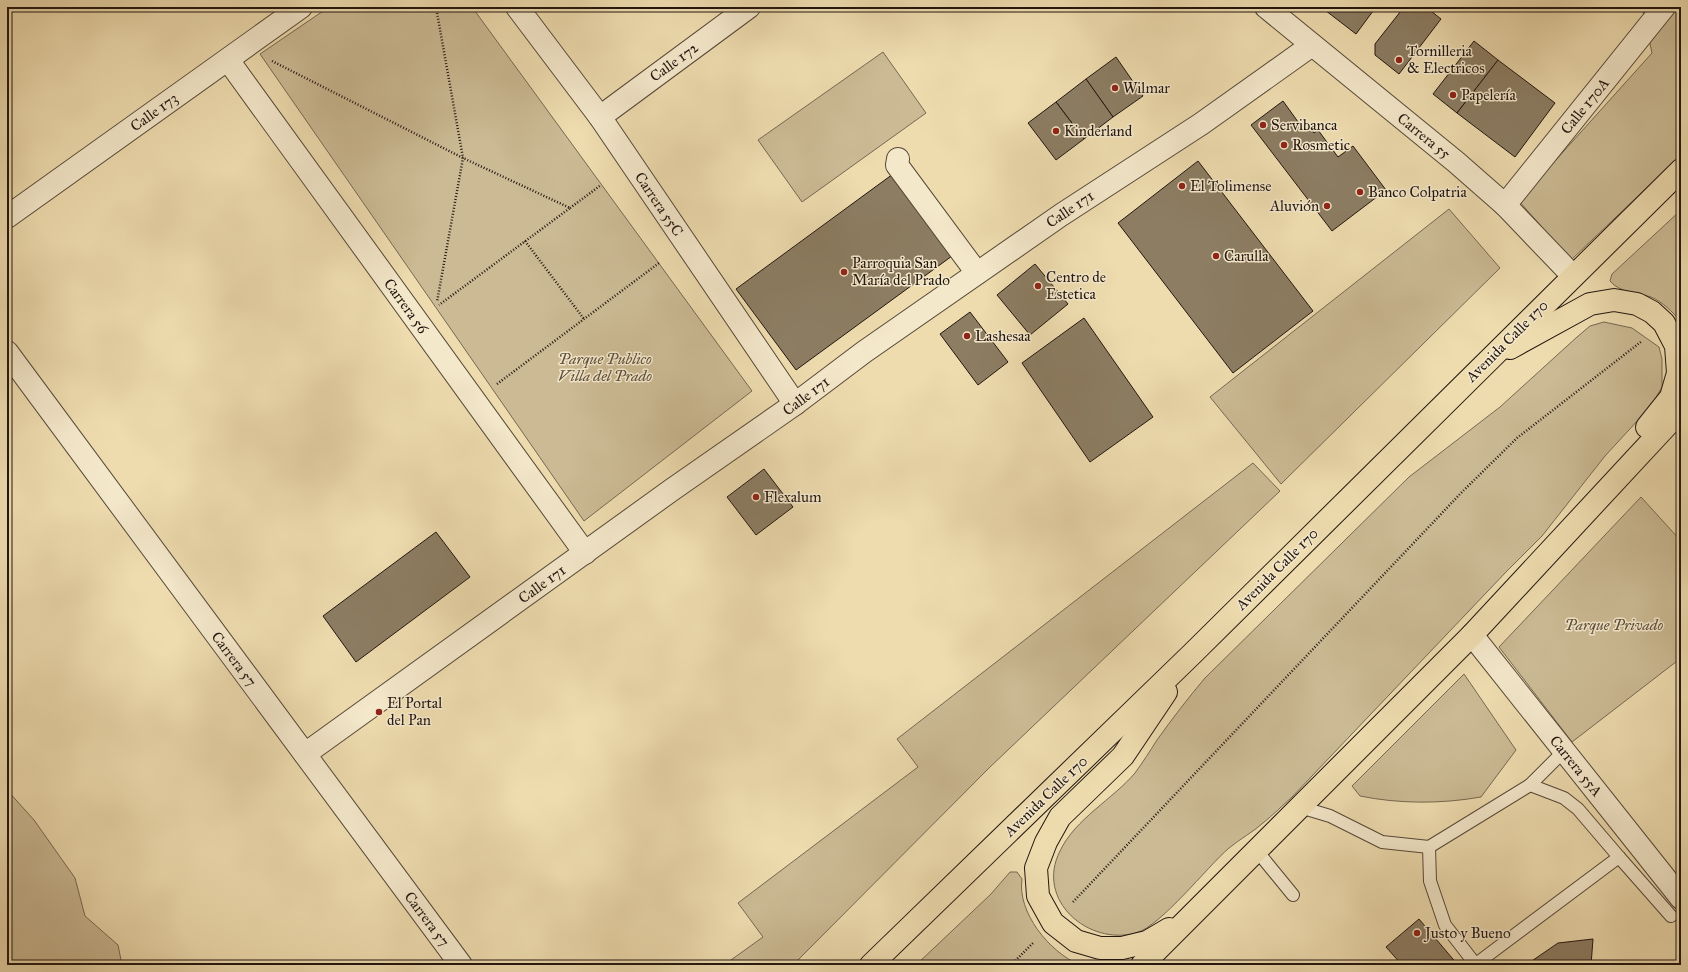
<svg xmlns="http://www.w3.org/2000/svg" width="1688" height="972" font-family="'IM FELL Great Primer',serif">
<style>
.green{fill:#cbba94;stroke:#766852}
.building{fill:#8c7d63;stroke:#221610}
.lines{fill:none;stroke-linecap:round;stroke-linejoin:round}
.service-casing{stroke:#554838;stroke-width:14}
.minor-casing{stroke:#554838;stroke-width:24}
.tertiary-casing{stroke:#554838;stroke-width:24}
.primary-casing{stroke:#221610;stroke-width:24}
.path{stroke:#221610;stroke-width:2.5;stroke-dasharray:1 2;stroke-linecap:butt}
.service{stroke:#f4e8cb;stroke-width:12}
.minor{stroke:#f4e8cb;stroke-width:22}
.tertiary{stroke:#f4e8cb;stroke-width:22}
.primary{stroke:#eedcaf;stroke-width:22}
.poi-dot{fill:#8f2418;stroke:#f4e8cb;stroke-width:1.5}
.labels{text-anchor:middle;stroke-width:3;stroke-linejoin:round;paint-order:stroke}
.poi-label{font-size:15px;fill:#221610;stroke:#f4e8cb;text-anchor:start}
.street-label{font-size:15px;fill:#221610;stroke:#f4e8cb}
.park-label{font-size:15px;font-style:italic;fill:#5d4f3e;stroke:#f4e8cb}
</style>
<rect width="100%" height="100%" fill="#eedcaf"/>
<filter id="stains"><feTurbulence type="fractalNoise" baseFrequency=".005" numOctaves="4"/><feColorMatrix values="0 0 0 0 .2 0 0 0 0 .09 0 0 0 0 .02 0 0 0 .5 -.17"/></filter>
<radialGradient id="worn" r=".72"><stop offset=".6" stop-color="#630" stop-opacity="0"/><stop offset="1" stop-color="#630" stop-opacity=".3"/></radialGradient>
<g class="green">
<path d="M329,7H472L752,391L584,521L260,54Z"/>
<path d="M1642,7H1681V155L1571,260L1519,201L1652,53Z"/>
<path d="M883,52L926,113L802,202L758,140Z"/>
<path d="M1449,209L1500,268L1281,484L1210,397Z"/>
<path d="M1681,210V321C1672,312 1663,302 1651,297C1637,292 1620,293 1610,281L1612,274Z"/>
<path d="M1604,322L1632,328L1659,347L1662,359V387L1651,406L1605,456L1542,536L1506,572L1292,797C1283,805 1273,815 1263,823C1253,832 1240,839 1229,848C1207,867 1161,926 1136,933C1088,946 1035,900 1060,851C1075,819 1113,799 1135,773C1143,762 1150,751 1157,740C1172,719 1188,698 1205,678L1409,477L1500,407L1577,337L1590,326Z"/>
<path d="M1253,463L1280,491L989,768L793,965H724L763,937L738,903L918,767L897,739Z"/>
<path d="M1641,497L1681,541V658L1572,742L1499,647Z"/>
<path d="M1464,674L1516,750L1481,797C1442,804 1399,804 1360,796L1352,786Z"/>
<path d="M7,790L34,820L75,878L85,916L118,945L122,965H7Z"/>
<path d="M1010,872H1017L1022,879C1017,912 1049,952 1080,965H916L991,894Z"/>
</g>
<g class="building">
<path d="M1321,7H1376L1356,34Z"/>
<path d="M1404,7H1426L1441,19L1399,74L1375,55V44Z"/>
<path d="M1474,41L1498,60L1457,113L1433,94Z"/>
<path d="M1116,57L1143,96L1113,117L1086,79Z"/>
<path d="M1498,60L1555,103L1515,157L1457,113Z"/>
<path d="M1086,79L1113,117L1084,139L1056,102Z"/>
<path d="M1283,101L1301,126L1306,123L1314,133L1318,130L1338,157L1353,146L1386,190L1332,231L1251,125Z"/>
<path d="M1056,102L1084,139L1056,160L1028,123Z"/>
<path d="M1198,161L1313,311L1233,373L1118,223Z"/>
<path d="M893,174L952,256L796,370L736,289Z"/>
<path d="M1035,264L1068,304L1030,335L997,295Z"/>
<path d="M970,312L1008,362L978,385L940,334Z"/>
<path d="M1084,318L1153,417L1090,462L1022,363Z"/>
<path d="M764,469L793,507L756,535L727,497Z"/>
<path d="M436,532L470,577L356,662L323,616Z"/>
<path d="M1419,919L1458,965H1402L1386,947Z"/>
<path d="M1593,939L1591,965H1526L1558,943Z"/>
</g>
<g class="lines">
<defs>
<g id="service">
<path d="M1300,807L1330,816L1382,842L1429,847L1430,881L1445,925L1476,965"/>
<path d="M1429,847L1530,785L1564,751"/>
<path d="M1257,851L1293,895"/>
<path d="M1619,857L1671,916"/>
<path d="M1476,964L1619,857L1578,809L1564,798L1530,785"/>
</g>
<g id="minor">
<path d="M517,7L600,117L795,404"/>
<path d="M228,60L585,553"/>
<path d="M600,117L749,7"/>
<path d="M898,159L897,165L977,273"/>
<path d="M1505,205L1664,7"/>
<path d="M7,217L301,7"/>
<path d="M7,352L461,965"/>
<path d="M305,754L673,489L795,404L864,352L1061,215L1201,124L1312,45"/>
</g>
<g id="tertiary">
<path d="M1266,7L1456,162L1505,205L1573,276"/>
<path d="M1472,635L1681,898"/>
</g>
<g id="primary">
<path d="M1510,348L1590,304L1614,300L1637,304L1652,312L1664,323L1676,346L1678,373L1671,397L1647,427"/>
<path d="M1166,692L1123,756L1060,817L1046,842L1036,868L1038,896L1053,923L1076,941L1100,948H1122L1147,942L1169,929"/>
<path d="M871,965L1192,654L1681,170"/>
<path d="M1142,965L1472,635L1681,410"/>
</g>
</defs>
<use href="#service" class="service-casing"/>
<use href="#minor" class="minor-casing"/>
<use href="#tertiary" class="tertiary-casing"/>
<use href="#primary" class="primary-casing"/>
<g class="path">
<path d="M436,7L463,158L437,302"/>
<path d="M272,61L463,158L570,208L439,305"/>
<path d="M570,208L601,185"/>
<path d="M525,241L584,319"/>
<path d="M497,384L659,263"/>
<path d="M1073,902L1461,493L1517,438L1642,341"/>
<path d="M1011,965L1034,942"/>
</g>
<use href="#service" class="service"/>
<use href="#minor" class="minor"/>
<use href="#tertiary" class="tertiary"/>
<use href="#primary" class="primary"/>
</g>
<g class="poi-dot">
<circle cx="1399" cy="60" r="4"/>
<circle cx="1115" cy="88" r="4"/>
<circle cx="1453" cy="95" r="4"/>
<circle cx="1263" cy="125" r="4"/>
<circle cx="1056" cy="131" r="4"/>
<circle cx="1284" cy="145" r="4"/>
<circle cx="1182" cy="186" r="4"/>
<circle cx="1360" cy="192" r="4"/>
<circle cx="1327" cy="206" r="4"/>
<circle cx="1216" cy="256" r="4"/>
<circle cx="844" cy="272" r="4"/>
<circle cx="1038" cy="286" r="4"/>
<circle cx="967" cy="336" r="4"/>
<circle cx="756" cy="497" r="4"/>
<circle cx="379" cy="712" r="4"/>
<circle cx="1417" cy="933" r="4"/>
</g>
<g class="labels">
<g class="poi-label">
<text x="1407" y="56">Tornilleria<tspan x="1407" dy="17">&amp; Electricos</tspan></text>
<text x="1123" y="93">Wilmar</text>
<text x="1461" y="100">Papelería</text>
<text x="1271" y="130">Servibanca</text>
<text x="1064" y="136">Kinderland</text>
<text x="1292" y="150">Rosmetic</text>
<text x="1190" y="191">El Tolimense</text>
<text x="1368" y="197">Banco Colpatria</text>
<text x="1319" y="211" text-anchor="end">Aluvión</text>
<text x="1224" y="261">Carulla</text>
<text x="852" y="268">Parroquia San<tspan x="852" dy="17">María del Prado</tspan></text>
<text x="1046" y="282">Centro de<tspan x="1046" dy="17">Estetica</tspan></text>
<text x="975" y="341">Lashesaa</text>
<text x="764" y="502">Flexalum</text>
<text x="387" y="708">El Portal<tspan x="387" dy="17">del Pan</tspan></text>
<text x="1425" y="938">Justo y Bueno</text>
</g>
<g class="street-label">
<text transform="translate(674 62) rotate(-36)" y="5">Calle 172</text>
<text transform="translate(1585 106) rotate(-51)" y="5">Calle 170A</text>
<text transform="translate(154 112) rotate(-36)" y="5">Calle 173</text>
<text transform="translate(1424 136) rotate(39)" y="5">Carrera 55</text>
<text transform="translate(659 204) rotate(56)" y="5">Carrera 55C</text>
<text transform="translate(1070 209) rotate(-34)" y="5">Calle 171</text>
<text transform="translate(406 306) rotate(54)" y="5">Carrera 56</text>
<text transform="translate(1507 341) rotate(-45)" y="5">Avenida Calle 170</text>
<text transform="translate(806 396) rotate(-37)" y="5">Calle 171</text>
<text transform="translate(1277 569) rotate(-45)" y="5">Avenida Calle 170</text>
<text transform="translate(542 584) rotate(-36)" y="5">Calle 171</text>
<text transform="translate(234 659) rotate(53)" y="5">Carrera 57</text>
<text transform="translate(1576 766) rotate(51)" y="5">Carrera 55A</text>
<text transform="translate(1046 796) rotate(-44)" y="5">Avenida Calle 170</text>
<text transform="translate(427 919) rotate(53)" y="5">Carrera 57</text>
</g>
<g class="park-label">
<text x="605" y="364">Parque Publico<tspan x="605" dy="17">Villa del Prado</tspan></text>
<text x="1614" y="630">Parque Privado</text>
</g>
</g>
<rect width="1688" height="972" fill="none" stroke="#eedcaf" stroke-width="24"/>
<rect x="8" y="8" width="1672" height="956" fill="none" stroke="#221610" stroke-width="2"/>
<rect x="12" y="12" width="1664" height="948" fill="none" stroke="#221610"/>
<rect width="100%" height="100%" filter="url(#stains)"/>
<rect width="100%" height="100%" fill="url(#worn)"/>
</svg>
